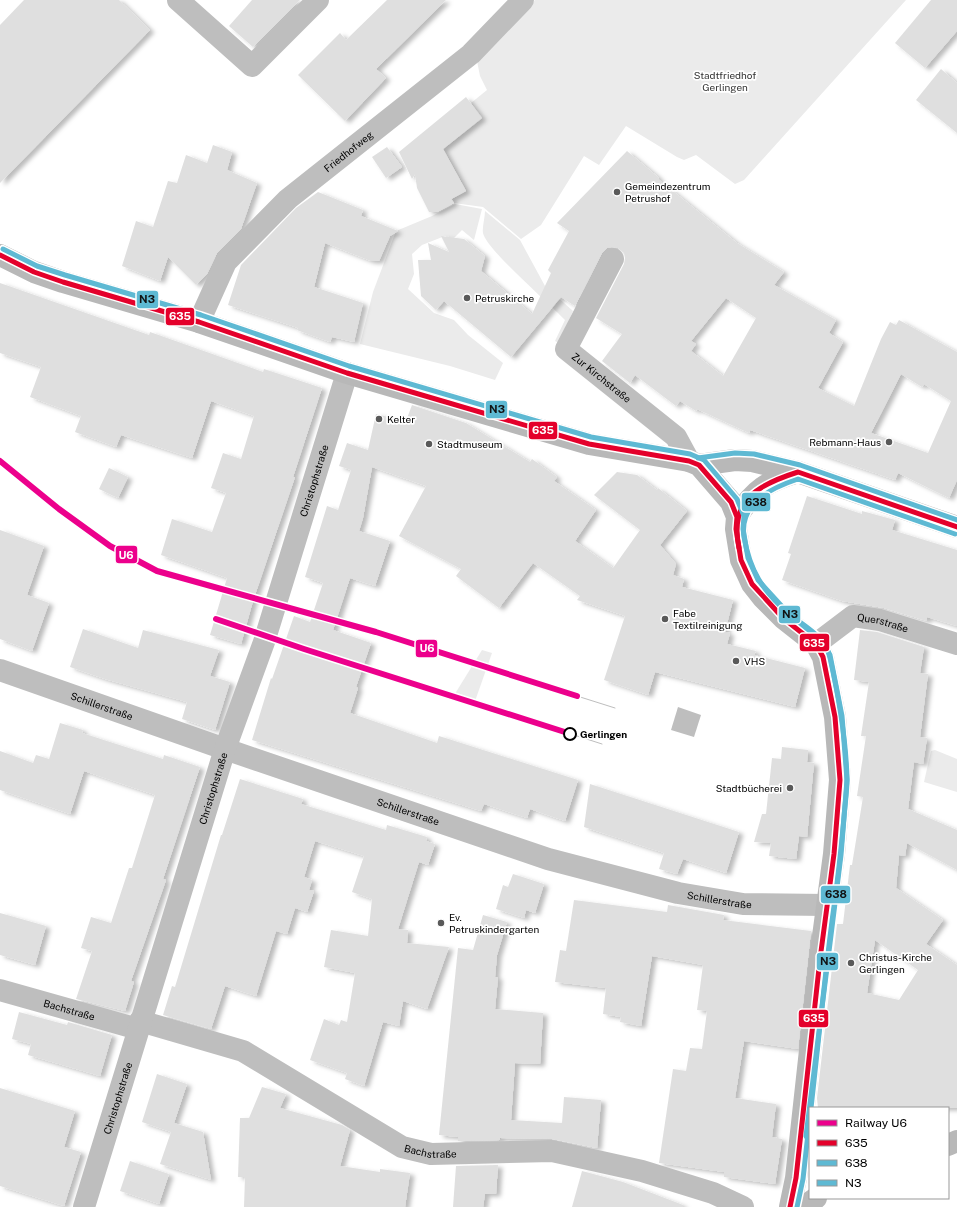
<svg xmlns="http://www.w3.org/2000/svg" width="957" height="1207" font-family="'Public Sans',sans-serif">
<style>
.green{fill:#ebebeb}
.water{fill:#bebebe}
.building{fill:#dfdfdf;fill-rule:evenodd;filter:url(#shadow)}
.lines{fill:none;stroke-linecap:round;stroke-linejoin:round}
.street{stroke:#bebebe;stroke-width:22}
.secondary{stroke:#b8b8b8;stroke-width:22}
.tram{stroke:#bebebe;stroke-width:1}
.bus-1-casing{stroke:#fff;stroke-width:8}
.bus-2-casing{stroke:#fff;stroke-width:8}
.bus-3-casing{stroke:#fff;stroke-width:8}
.bus-1{stroke:#e4002b;stroke-width:5}
.bus-2{stroke:#5eb9d3;stroke-width:5}
.bus-3{stroke:#5eb9d3;stroke-width:5}
.rail-1-casing{stroke:#fff;stroke-width:9}
.rail-1{stroke:#ec008c;stroke-width:6}
.poi-dot{fill:#595959;stroke:#fff;stroke-width:1.5}
.stop-dot{fill:#fff;stroke:#000;stroke-width:2}
.labels{text-anchor:middle;stroke-width:3.5;stroke-linejoin:round;paint-order:stroke}
.park-label{font-size:10px;fill:#323232;stroke:#fff}
.street-label{font-size:10px;fill:#000;stroke:#fff}
.poi-label{font-size:10px;fill:#000;stroke:#fff;text-anchor:start}
.stop-label{font-size:10px;font-weight:bold;fill:#000;stroke:#fff;text-anchor:start}
.line-badge{stroke:#fff;stroke-width:1.5}
.badge-label{font-size:11px;text-anchor:middle;font-weight:bold;fill:#fff}
.pale-badge-label{font-size:11px;text-anchor:middle;font-weight:bold;fill:#111}
</style>
<defs>
<filter id="shadow"><feDropShadow dx="4.5" dy="2.5" stdDeviation="2" flood-color="#0004"/></filter>
</defs>
<rect width="100%" height="100%" fill="#fff"/>
<g class="green">
<path d="M535,0H906L744,180L735,184L696,155L684,160L677,157L626,126L599,165L584,156L541,225L521,239L483,207L454,203L452,199L466,191L443,149L481,118L471,103L487,90L480,76L477,61Z"/>
<path d="M455,204L482,209L474,240L462,230L451,241L445,236L422,245L412,254L414,274L408,289L434,313L454,320L468,335L503,363L495,380L450,366L360,344L373,292L396,231L432,216Z"/>
<path d="M485,211L520,240L545,286L573,311L559,343L555,341L565,320C550,304 486,249 483,233C482,227 485,218 485,211Z"/>
<path d="M482,650L492,653L474,704L453,697Z"/>
<path d="M935,750L957,759V792L924,782L931,751Z"/>
</g>
<path class="water" d="M678,707L701,715L694,737L671,730Z"/>
<g class="building">
<path d="M24,0H119L150,30L0,183V25Z"/>
<path d="M252,0H300L253,47L229,26Z"/>
<path d="M387,0H446L376,69L386,78L345,121L298,75L340,33L346,40Z"/>
<path d="M931,0H957V31L925,68L895,43Z"/>
<path d="M941,69L957,83V133L916,100Z"/>
<path d="M466,97L482,118L443,149L466,191L451,199L454,203L437,212H429L417,188L415,174L412,179L399,152Z"/>
<path d="M213,145L232,152L227,170L257,183L241,229L217,253L207,274L196,285L168,257L160,281L122,266L136,221L153,227L168,181L177,183L186,155L207,163Z"/>
<path d="M387,147L402,167L386,178L372,157Z"/>
<path d="M627,151L659,178L658,179L737,243L784,272L774,285L836,320L829,333L843,342L818,388L854,406L881,339L890,322L896,325L899,320L957,352V480L949,498L898,473L895,480L750,430L749,433L697,409L696,411L680,401L676,406L635,375L630,383L602,361L622,334L596,318L624,264L625,258L624,253L618,248L612,247L607,248L602,253L575,306L561,297L511,357L444,301L436,310L421,296L418,260H431L428,243L449,252L441,236L464,239L485,256L481,271L532,314L551,273L548,270L569,231L557,223ZM726,298L756,318L723,376L691,351L696,344L691,341ZM901,374L922,387L924,384L951,401L928,453L871,433Z"/>
<path d="M318,192L363,210L361,216L398,231L390,236L379,261H371L325,243L314,287L363,303L354,342L332,337L330,342L297,330L298,328L228,305L241,265L296,208Z"/>
<path d="M0,283L149,335L150,332L263,372L264,369L322,388L293,477H295L253,601L241,644L210,635L227,578L161,555L172,519L212,532L226,493L211,488L223,453L241,459L254,416L211,401L192,458L121,435L116,447L75,432L81,416L30,397L41,367L0,353Z"/>
<path d="M412,405L466,423L530,462L532,459L557,477L554,481L596,510L575,541L613,568L640,530L594,495L617,472L637,475L657,490L658,488L687,511L660,545L676,564L673,575L684,579L682,587L733,600L725,632L730,633L727,644L756,651L754,655L805,668L795,707L655,672L648,695L604,680L625,616L577,600L580,596L533,563L499,608L456,576L461,569L399,536L426,486L372,467L363,518L359,531L390,541L375,586L350,578L333,630L371,643L356,687L358,688L350,713L437,743L439,736L578,780L565,821L530,809L527,818L484,804L481,811L252,740L271,678L272,679L294,616L310,622L323,583L305,577L327,506L338,510L351,470L339,466L347,443L368,450L376,414L406,421Z"/>
<path d="M109,468L128,477L118,498L99,489Z"/>
<path d="M807,496L862,514V511L895,520L892,530L957,550V626L927,617V621L884,608L842,601L782,580L791,554L788,553Z"/>
<path d="M0,530L44,546L27,595L49,603L32,651L0,639Z"/>
<path d="M83,629L138,648L143,630L219,650L210,676L230,682L215,730L182,719L187,702L105,679L70,667Z"/>
<path d="M860,630L877,632L924,647L920,673L928,674L920,737L927,738L923,764L914,762L908,809L957,830V870L907,843L905,856L899,855L896,888L943,920L926,944L957,965V1108H818L817,1098L837,924H843L850,865H852L863,797L857,796L866,736H861L869,682L854,680ZM875,940L918,970L899,1000L867,993Z"/>
<path d="M60,723L83,730L82,733L163,759L164,755L200,767L163,879L166,880L131,981L134,982L125,1011L76,999L92,951L81,948L91,917L111,923L129,868H132L155,795L84,771L70,814L0,790V751L33,763L36,755L49,759Z"/>
<path d="M782,747L808,750L807,762L814,763L807,837L799,836L796,859L769,856L771,843L754,842L762,814H766L772,758L781,759Z"/>
<path d="M240,779L303,799L301,804L386,830L387,825L427,837L426,841L435,844L428,865L419,862L398,929L408,930L407,943L449,947L427,1009L403,1001L399,1026L383,1022L364,1086L345,1079L347,1073L310,1060L324,1019L339,1025L341,1020L347,1022L355,973L324,967L331,930L368,936L372,899L352,892L364,856L315,841L304,877L312,880L309,890L314,891L307,912L295,908L287,934L276,931L256,996L225,986L211,1029L163,1015L172,986L175,987L221,835H222Z"/>
<path d="M590,784L739,832L726,873L683,859L677,874L659,869L664,853L584,827Z"/>
<path d="M513,874L544,884L535,913L526,910L524,918L496,909L503,885L508,887Z"/>
<path d="M574,900L667,912L668,905L724,915L723,920L811,931L798,1049L744,1041L735,1098L776,1104L772,1137L782,1139L775,1184L724,1177V1172L659,1163L673,1069L686,1071L690,1048L702,1049L707,1011L697,1010L703,965L652,956L641,1026L620,1022L621,1017L603,1014L606,988L555,982L560,950L566,951Z"/>
<path d="M0,913L46,926L35,965L0,955Z"/>
<path d="M483,915L507,922L497,955L495,977H498L495,1009L543,1013L540,1064L515,1063L511,1120L562,1123L564,1097L601,1100L597,1148L552,1139L500,1138V1140L458,1141V1137L439,1135L458,948L473,950Z"/>
<path d="M19,1012L67,1025L68,1022L112,1035L100,1076L28,1055L31,1044L12,1039Z"/>
<path d="M157,1074L187,1084L174,1123L203,1132L211,1180L160,1164L171,1132L142,1122Z"/>
<path d="M262,1087L286,1094L280,1108L342,1125L350,1130L340,1166L380,1172V1169L410,1173L405,1207H244L245,1177H238L240,1118H249Z"/>
<path d="M0,1088L75,1111L64,1147L81,1152L64,1206L0,1186Z"/>
<path d="M130,1161L169,1174L159,1204L120,1191Z"/>
<path d="M498,1165L496,1194H485L483,1207H453L456,1166Z"/>
<path d="M582,1171L623,1182L683,1205V1207H572Z"/>
</g>
<g class="lines">
<g class="street">
<path d="M178,0L252,66L318,0"/>
<path id="s1" d="M613,259L566,349L676,437L689,461"/>
<path id="s2" d="M199,322L226,262L288,199L471,54L523,0"/>
<path id="s3" d="M816,644L853,616L880,620L957,644"/>
<path id="s4" d="M0,670L225,749L548,859L678,893L743,904L827,905"/>
<path id="s5" d="M0,990L138,1029"/>
<path id="s6" d="M140,1021L243,1051L402,1147L431,1154L552,1151L642,1171L713,1193L743,1207"/>
<path id="s7" d="M84,1207L225,749L264,642L347,373"/>
</g>
<g class="secondary">
<path d="M0,255L34,272L63,282L199,322L347,373L589,444L689,461L699,465L731,502L737,517L736,529L741,560L752,584L763,598L783,618L816,644L823,657L835,717L840,780L834,854L820,959L796,1178L790,1207"/>
<path d="M699,465L735,460L752,461L798,472L957,527"/>
<path d="M737,517C754,489 768,481 798,472"/>
<path d="M948,1145L957,1141"/>
<path d="M803,1207L816,1198"/>
</g>
<g class="tram">
<path d="M577,696L615,708"/>
<path d="M571,734L602,744"/>
</g>
<defs>
<g id="bus-1">
<path d="M0,255L34,272L63,282L199,322L347,373L589,444L689,461L699,465L731,502L737,517L736,529L741,560L752,584L783,618L816,644L823,657L835,717L840,780L834,854L820,959L796,1178L790,1207"/>
<path d="M739,548C729,500 757,485 798,472L957,527"/>
</g>
<g id="bus-2">
<path d="M811,1108C818,1046 824,983 832,921C837,886 841,852 844,817C845,804 847,791 847,779C846,738 839,698 830,658C826,636 803,626 788,613C762,590 750,571 744,537C739,503 771,488 798,479L955,534"/>
<path d="M797,1207L803,1179L810,1115"/>
</g>
<g id="bus-3">
<path d="M3,249L37,266L65,275L201,315L349,366L591,437L690,454L704,460L737,499L744,516L743,529L748,558L758,580L788,613L822,641L830,655L842,716L847,780L841,855L806,1136L810,1142"/>
<path d="M698,458L735,453L754,454L800,465L957,520"/>
</g>
</defs>
<use href="#bus-1" class="bus-1-casing"/>
<use href="#bus-2" class="bus-2-casing"/>
<use href="#bus-3" class="bus-3-casing"/>
<use href="#bus-1" class="bus-1"/>
<use href="#bus-2" class="bus-2"/>
<use href="#bus-3" class="bus-3"/>
<defs>
<g id="rail-1">
<path d="M0,461L59,509L110,546L157,571L376,632L577,696"/>
<path d="M216,619L304,649L571,734"/>
</g>
</defs>
<use href="#rail-1" class="rail-1-casing"/>
<use href="#rail-1" class="rail-1"/>
</g>
<g class="poi-dot">
<circle cx="617" cy="192" r="4"/>
<circle cx="467" cy="298" r="4"/>
<circle cx="379" cy="419" r="4"/>
<circle cx="889" cy="442" r="4"/>
<circle cx="429" cy="444" r="4"/>
<circle cx="665" cy="619" r="4"/>
<circle cx="736" cy="661" r="4"/>
<circle cx="790" cy="788" r="4"/>
<circle cx="441" cy="923" r="4"/>
<circle cx="851" cy="963" r="4"/>
</g>
<circle class="stop-dot" cx="570" cy="734" r="6"/>
<g class="labels">
<g class="park-label">
<text x="725" y="79">Stadtfriedhof<tspan x="725" dy="12">Gerlingen</tspan></text>
</g>
<g class="street-label">
<text dy="4" stroke="none"><textPath href="#s2" startOffset="231">Friedhofweg</textPath></text>
<text dy="4" stroke="none"><textPath href="#s1" startOffset="147">Zur Kirchstraße</textPath></text>
<text dy="4" stroke="none"><textPath href="#s7" startOffset="762">Christophstraße</textPath></text>
<text dy="4" stroke="none"><textPath href="#s3" startOffset="77">Querstraße</textPath></text>
<text dy="4" stroke="none"><textPath href="#s4" startOffset="108">Schillerstraße</textPath></text>
<text dy="4" stroke="none"><textPath href="#s7" startOffset="438">Christophstraße</textPath></text>
<text dy="4" stroke="none"><textPath href="#s4" startOffset="432">Schillerstraße</textPath></text>
<text dy="4" stroke="none"><textPath href="#s4" startOffset="756">Schillerstraße</textPath></text>
<text dy="4" stroke="none"><textPath href="#s5" startOffset="72">Bachstraße</textPath></text>
<text dy="4" stroke="none"><textPath href="#s7" startOffset="114">Christophstraße</textPath></text>
<text dy="4" stroke="none"><textPath href="#s6" startOffset="322">Bachstraße</textPath></text>
</g>
<g class="poi-label">
<text x="625" y="190">Gemeindezentrum<tspan x="625" dy="12">Petrushof</tspan></text>
<text x="475" y="302">Petruskirche</text>
<text x="387" y="423">Kelter</text>
<text x="881" y="446" text-anchor="end">Rebmann-Haus</text>
<text x="437" y="448">Stadtmuseum</text>
<text x="673" y="617">Fabe<tspan x="673" dy="12">Textilreinigung</tspan></text>
<text x="744" y="665">VHS</text>
<text x="782" y="792" text-anchor="end">Stadtbücherei</text>
<text x="449" y="921">Ev.<tspan x="449" dy="12">Petruskindergarten</tspan></text>
<text x="859" y="961">Christus-Kirche<tspan x="859" dy="12">Gerlingen</tspan></text>
</g>
<g class="stop-label">
<text x="580" y="738">Gerlingen</text>
</g>
</g>
<g class="line-badge">
<rect x="136" y="290" width="23" height="19" rx="4" fill="#5eb9d3"/>
<rect x="165" y="307" width="30" height="19" rx="4" fill="#e4002b"/>
<rect x="485" y="400" width="23" height="19" rx="4" fill="#5eb9d3"/>
<rect x="528" y="421" width="30" height="19" rx="4" fill="#e4002b"/>
<rect x="741" y="492" width="30" height="20" rx="4" fill="#5eb9d3"/>
<rect x="115" y="545" width="23" height="19" rx="4" fill="#ec008c"/>
<rect x="778" y="605" width="23" height="19" rx="4" fill="#5eb9d3"/>
<rect x="799" y="633" width="31" height="19" rx="4" fill="#e4002b"/>
<rect x="415" y="639" width="23" height="19" rx="4" fill="#ec008c"/>
<rect x="820" y="885" width="31" height="19" rx="4" fill="#5eb9d3"/>
<rect x="816" y="952" width="23" height="19" rx="4" fill="#5eb9d3"/>
<rect x="798" y="1009" width="31" height="19" rx="4" fill="#e4002b"/>
</g>
<g class="badge-label">
<text x="180" y="320">635</text>
<text x="543" y="434">635</text>
<text x="126" y="559">U6</text>
<text x="814" y="647">635</text>
<text x="427" y="652">U6</text>
<text x="814" y="1022">635</text>
</g>
<g class="pale-badge-label">
<text x="147" y="303">N3</text>
<text x="497" y="413">N3</text>
<text x="756" y="506">638</text>
<text x="790" y="618">N3</text>
<text x="836" y="898">638</text>
<text x="828" y="965">N3</text>
</g>
<rect x="809" y="1107" width="140" height="92" fill="#ffffff" stroke="#999999"/>
<rect x="817" y="1120" width="20" height="6" fill="#ec008c" stroke="#999999"/>
<text x="845" y="1127" font-size="12" fill="#000000">Railway U6</text>
<rect x="817" y="1140" width="20" height="6" fill="#e4002b" stroke="#999999"/>
<text x="845" y="1147" font-size="12" fill="#000000">635</text>
<rect x="817" y="1160" width="20" height="6" fill="#5eb9d3" stroke="#999999"/>
<text x="845" y="1167" font-size="12" fill="#000000">638</text>
<rect x="817" y="1180" width="20" height="6" fill="#5eb9d3" stroke="#999999"/>
<text x="845" y="1187" font-size="12" fill="#000000">N3</text>
</svg>
